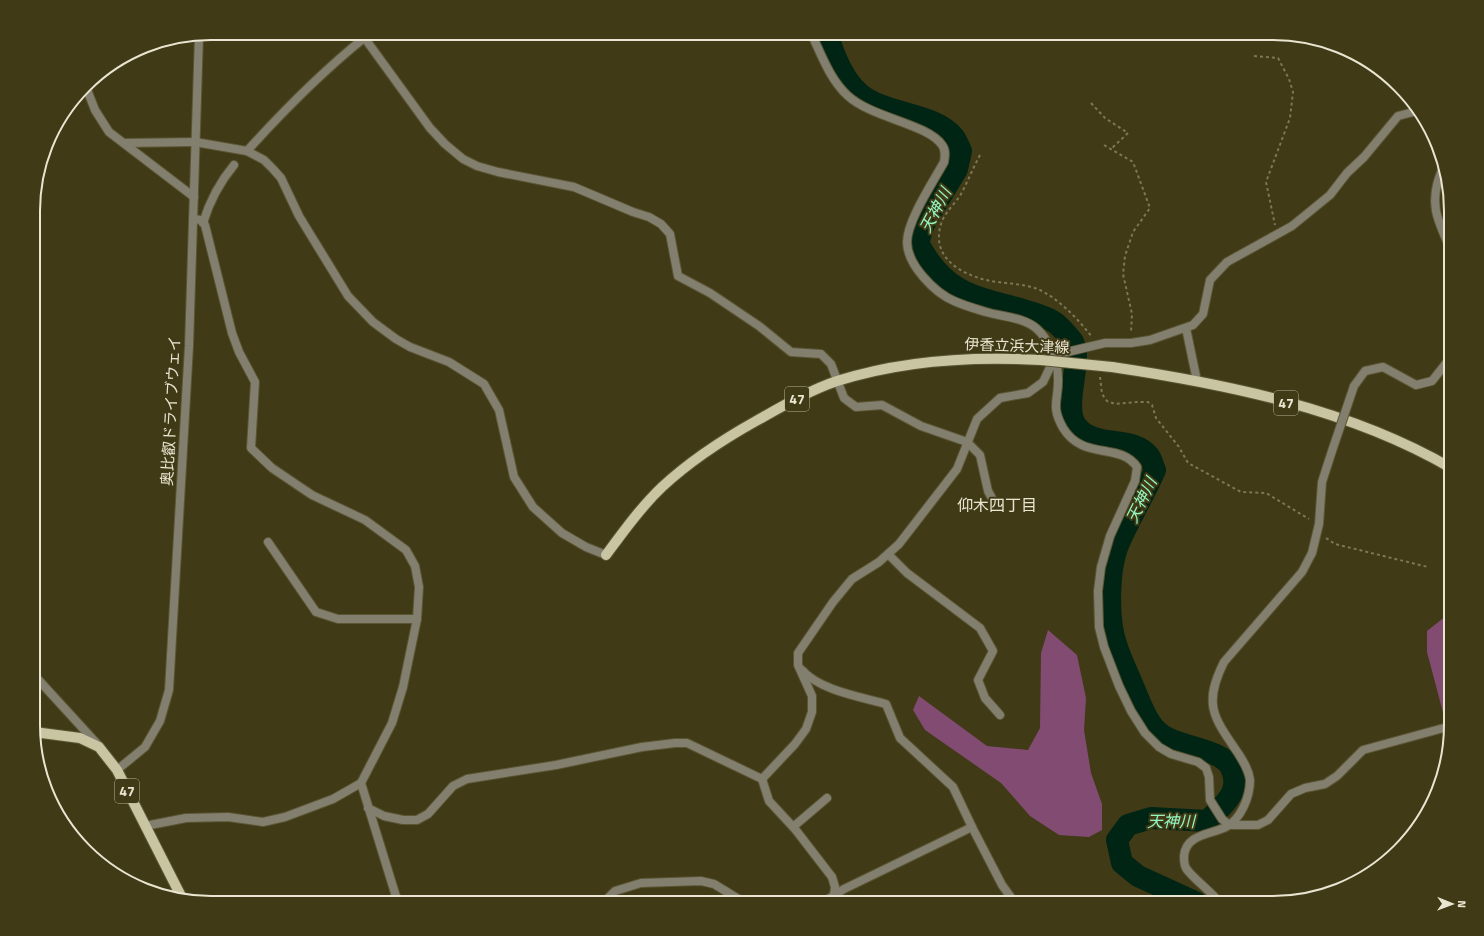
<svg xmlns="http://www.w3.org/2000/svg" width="1484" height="936" font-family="'Titillium Web','Noto Sans JP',sans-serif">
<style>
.forest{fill:#824b71}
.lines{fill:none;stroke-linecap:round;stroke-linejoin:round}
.river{stroke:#002514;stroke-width:22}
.minor-casing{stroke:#5b5534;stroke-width:10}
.tertiary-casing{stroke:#5b5534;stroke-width:10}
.primary-casing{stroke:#5b5534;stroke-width:12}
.path{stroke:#7d7759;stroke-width:2;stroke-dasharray:3 3;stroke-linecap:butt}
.minor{stroke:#827f6f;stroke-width:8}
.tertiary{stroke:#827f6f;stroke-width:8}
.primary{stroke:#c9c4a2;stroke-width:10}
.minor-bridge-casing{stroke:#5b5534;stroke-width:10;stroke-linecap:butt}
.primary-bridge-casing{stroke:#5b5534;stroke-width:12;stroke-linecap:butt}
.minor-bridge{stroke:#827f6f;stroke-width:8}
.primary-bridge{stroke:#c9c4a2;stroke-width:10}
.labels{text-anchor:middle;stroke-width:4;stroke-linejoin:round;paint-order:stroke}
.shield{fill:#403a16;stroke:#b6b299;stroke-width:1}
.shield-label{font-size:14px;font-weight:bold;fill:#e9e5d1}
.street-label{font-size:15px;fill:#e9e5d1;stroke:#403a16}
.water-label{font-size:16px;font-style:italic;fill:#92f6c1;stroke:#403a16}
.neighbourhood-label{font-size:16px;fill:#e9e5d1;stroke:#403a16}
.rim{fill:none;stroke:#e9e5d1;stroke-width:2}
</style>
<rect width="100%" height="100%" fill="#403a16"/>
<g class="forest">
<path d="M1451,612V736L1450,739L1427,652V631Z"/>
<path d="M1048,630L1077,655L1086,698L1084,730L1091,773L1102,804V830L1089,837L1059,835L1030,816L1001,783L925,730L913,710L919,696L987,746L1028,750L1040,728L1041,653Z"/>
</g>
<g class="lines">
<path class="river" d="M827,33C833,53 842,78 858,92C884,116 932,111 954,137C957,141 959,147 961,151L957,169L924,224L918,243C944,292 971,296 1020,309C1032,313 1050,317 1059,326C1063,330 1070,337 1073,342C1084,361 1060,409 1078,428C1097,449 1133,435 1149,456C1152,460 1153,466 1155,470C1144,495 1130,518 1119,543C1108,568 1107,621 1117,647C1121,660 1128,673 1133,686C1140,702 1147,725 1162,735C1179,747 1220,749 1230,766C1244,790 1223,806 1207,821L1151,818L1128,825L1117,840L1122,863L1138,876L1197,903"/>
<defs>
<g id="minor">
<path d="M361,33L430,128L445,144L463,159L477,166L498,172L574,187L633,212L649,217L661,224L670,234L678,276L710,293L759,326L791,352L821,354L831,364L844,398L856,407L882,405L921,426L967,442L980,455L988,491L994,502"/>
<path d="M811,33C821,54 830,80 848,96C872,118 928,124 942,145C946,150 945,156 944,162C933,182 907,221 907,242C907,265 935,293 954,301C965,306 976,309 986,312C1002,317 1024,317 1037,329C1050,341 1058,361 1058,378C1059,400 1050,405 1063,428C1083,461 1120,442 1137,467L1135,481L1110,536L1101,567L1098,591L1099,627L1104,647L1119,686L1131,711L1145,733L1159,747L1171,754L1198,762L1206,768L1209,777L1210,800L1222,819L1229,825H1258L1268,820L1291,794L1305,788L1325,784L1337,776L1363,750L1451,726"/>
<path d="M86,87L95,110L109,132L194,197"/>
<path d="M124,143L195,142"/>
<path d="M247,151C284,110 322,72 364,38"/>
<path d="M1442,170C1428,202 1437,220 1451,250"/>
<path d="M203,223C210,200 219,183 234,165"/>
<path d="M1186,328L1197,381"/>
<path d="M1354,386L1365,371L1383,367L1416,385L1432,381L1451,357"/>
<path d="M268,542L316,612L338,619H417"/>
<path d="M888,554L907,573L980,628L993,651L978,680L985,698L1000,715"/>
<path d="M802,670C819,690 861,697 886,704L900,738L953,787L972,827"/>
<path d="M34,675L99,746"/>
<path d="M762,779L795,744L806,729L812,712V696L798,665V653L833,602L852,579L879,562L899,544L957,469L977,419L1000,398L1028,393L1043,382L1054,359L1063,353L1105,343H1131L1150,340L1193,325L1203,314L1210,280L1227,262L1292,226L1330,195L1347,173L1364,157L1398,116L1417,111"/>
<path d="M361,783L398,903"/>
<path d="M368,808L384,816L403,820H417L428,814L453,786L467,779L556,765L642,747L675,743H687L762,779L769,801L795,829L832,877L835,887L833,903"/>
<path d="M145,826L186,818L228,817L263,822L285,817L333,799L361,783L392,723L403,687L417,619L419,587L415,566L406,550L365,520L312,495L272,468L251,448L255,382L239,352L232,333L205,225L201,220L193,219"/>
<path d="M793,827L827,798"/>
<path d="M603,903L615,891L641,883L701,881L714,884L745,903"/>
<path d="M822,903L844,889L972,827L1002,885L1015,903"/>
<path d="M1220,903C1212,892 1191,877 1186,868C1184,865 1184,860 1184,856C1186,834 1210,835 1226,827C1241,819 1250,797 1250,780C1249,770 1243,761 1238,753C1213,717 1203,704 1224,662L1302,572L1312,553L1319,524L1322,482L1332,451"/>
</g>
<g id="tertiary">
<path d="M195,142L247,151L264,160L273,169L281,178L299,216L348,296L373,322L396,339L410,347L449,362L484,384L499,410L514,477L533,507L562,533L586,547L606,555"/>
<path d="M117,770L145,747L160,721L169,690L189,346L199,35"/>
</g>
<g id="primary">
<path d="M1112,367C1226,384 1350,409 1451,468"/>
<path d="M606,555C623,532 641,507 662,487C690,461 722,440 756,421C781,407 810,390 837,381C903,360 973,356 1041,360"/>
<path d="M34,732L80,738L99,747L117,770L182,898"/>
</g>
</defs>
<use href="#minor" class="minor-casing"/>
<use href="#tertiary" class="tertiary-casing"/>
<use href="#primary" class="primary-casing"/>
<g class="path">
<path d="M1254,56L1278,58L1289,79L1293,92L1290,118L1266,182L1275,225"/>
<path d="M1091,103L1105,118L1128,133L1111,149"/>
<path d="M1104,145L1133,162L1150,208L1133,232L1125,256L1123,274L1132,314L1131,332"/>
<path d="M980,155C973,168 968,181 961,194C955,204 944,213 941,224C931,256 958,273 986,280C1003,284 1024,283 1040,290C1060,300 1078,319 1092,337"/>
<path d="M1100,377L1102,394L1107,401L1115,404L1138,402H1148L1152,405L1156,418L1179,447L1188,463L1241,492L1266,493L1309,519"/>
<path d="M1326,538L1335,544L1428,567"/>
</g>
<use href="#minor" class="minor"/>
<use href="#tertiary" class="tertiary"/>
<use href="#primary" class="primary"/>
<defs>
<path id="minor-bridge" d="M1332,451L1354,386"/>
<path id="primary-bridge" d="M1041,360L1112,367"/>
</defs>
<use href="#minor-bridge" class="minor-bridge-casing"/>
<use href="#primary-bridge" class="primary-bridge-casing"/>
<use href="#minor-bridge" class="minor-bridge"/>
<use href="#primary-bridge" class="primary-bridge"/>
</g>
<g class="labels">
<g class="shield">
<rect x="785" y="387" width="24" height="24" rx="3"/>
<rect x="1274" y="391" width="24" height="24" rx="3"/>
<rect x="115" y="779" width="24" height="24" rx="3"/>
</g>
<g class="shield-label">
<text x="797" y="404">47</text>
<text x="1286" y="408">47</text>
<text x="127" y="796">47</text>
</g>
<g class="street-label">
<text transform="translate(1017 346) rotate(2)" y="5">伊香立浜大津線</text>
<text transform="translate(171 411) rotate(-87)" y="5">奥比叡ドライブウェイ</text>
</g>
<g class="water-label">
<text transform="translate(935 210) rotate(-62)" y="6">天神川</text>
<text transform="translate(1141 500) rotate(-64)" y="6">天神川</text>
<text x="1171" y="827">天神川</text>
</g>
<g class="neighbourhood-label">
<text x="997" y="511">仰木四丁目</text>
</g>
</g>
<path d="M0 0H1484V936H0ZM211 40H1273A171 171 0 0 1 1444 211V725A171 171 0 0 1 1273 896H211A171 171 0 0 1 40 725V211A171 171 0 0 1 211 40Z" fill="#403a16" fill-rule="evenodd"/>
<path class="rim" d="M211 40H1273A171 171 0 0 1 1444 211V725A171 171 0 0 1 1273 896H211A171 171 0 0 1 40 725V211A171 171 0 0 1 211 40Z"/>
<g transform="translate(1452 904) rotate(91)" stroke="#403a16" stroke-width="3" paint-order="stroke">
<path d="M0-3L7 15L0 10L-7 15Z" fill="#e9e5d1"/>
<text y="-6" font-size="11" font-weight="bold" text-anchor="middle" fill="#e9e5d1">N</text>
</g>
</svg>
